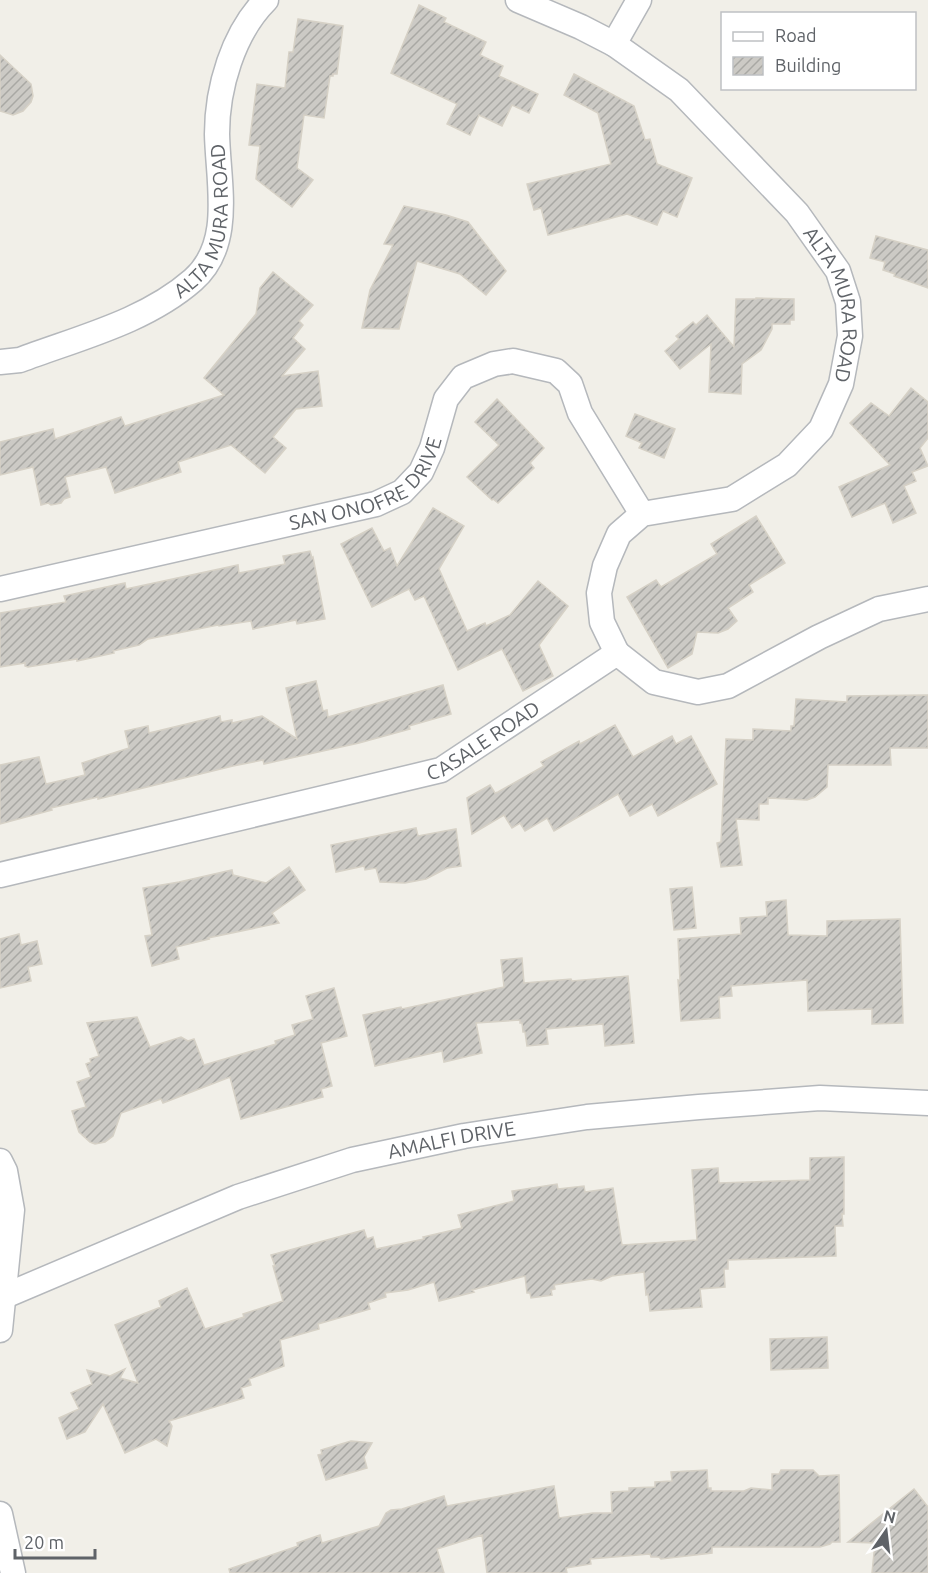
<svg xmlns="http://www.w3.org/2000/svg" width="928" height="1573" font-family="Ubuntu,sans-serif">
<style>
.building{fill:url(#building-hatch);stroke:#d6d1c6;stroke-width:1.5}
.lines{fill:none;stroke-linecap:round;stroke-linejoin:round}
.minor-casing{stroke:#b5b8bc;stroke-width:27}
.minor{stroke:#fff;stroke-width:24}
.labels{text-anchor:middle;stroke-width:4.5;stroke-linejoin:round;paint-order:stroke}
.street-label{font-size:20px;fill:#5f6368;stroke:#fff}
</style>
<defs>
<pattern id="building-hatch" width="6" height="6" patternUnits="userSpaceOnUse" patternTransform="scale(1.5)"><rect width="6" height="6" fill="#cccac5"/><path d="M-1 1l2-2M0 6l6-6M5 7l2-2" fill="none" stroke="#a9a8a4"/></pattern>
</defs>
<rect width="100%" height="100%" fill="#f1efe8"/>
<g class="building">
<path d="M419,5L446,18L444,22L486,42L480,55L503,66L499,76L538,94L529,113L512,105L502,126L479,115L470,135L447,124L457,104L391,73Z"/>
<path d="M298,19L343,26L337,74H333V76H330L324,118L304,115L297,168L313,180L292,207L256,179L260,146L249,145L257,84L285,88L289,52H293Z"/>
<path d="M0,55L31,84L33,96L31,102L23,111L13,115L0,111Z"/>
<path d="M574,74L634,106L645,140L650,139L657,164L692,178L677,217L663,211L657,225L627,214L548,235L541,208L534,210L527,184L611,164L598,113L564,95Z"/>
<path d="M404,206L446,215L468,222L506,271L486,295L460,274L417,261L399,329L362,328L370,290L393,245L384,244Z"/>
<path d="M876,236L928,250V288L894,276L895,274L883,270L885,262L870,258Z"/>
<path d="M273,272L313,305L299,321L303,325L293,338L305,349L282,376L318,371L322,406L296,409L273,437L286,448L265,473L231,445L178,462L181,472L115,493L106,467L65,477L70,497L64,499L61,503L51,505L48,503L41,505L33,467L0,475V442L53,429L55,439L121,417L125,426L224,395L204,378L256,314L260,288Z"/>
<path d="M756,298L794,299V320H790V324H772V329L761,350L742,364L741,394L709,392L711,344L680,369L665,351L679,339L676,336L693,322L696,325L707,315L734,347L736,299H756Z"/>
<path d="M911,388L928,402V438L920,448L928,466L912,472L916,481L904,486L916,513L893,523L885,503L852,517L839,487L890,465L850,423L871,403L889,416Z"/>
<path d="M497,399L544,448L530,463L534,468L498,503L493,499L492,500L467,477L499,445L475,422Z"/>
<path d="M635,414L675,429L664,458L639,448L642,443L626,436Z"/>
<path d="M433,508L464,526L439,569L467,631L485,623L486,626L510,615L538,581L568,606L539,645L553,676L523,691L502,649L458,670L424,596L415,600L409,589L372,607L341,544L372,528L384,551L390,548L397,566Z"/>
<path d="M756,516L785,563L749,585L753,592L728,608L737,621L728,629L718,633L697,632L692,654L668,668L627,597L656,580L661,587L717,554L711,544Z"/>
<path d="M310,551L312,558L313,557L325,619L297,624L296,620L253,629L251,621L219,626L218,625L148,639L139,645L113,651L114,653L77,661V659L28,667L25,666V663L0,667V613L66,602L64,596L125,583L126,589L238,565L239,573L285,564L283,556Z"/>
<path d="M316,681L323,711L327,710L328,717L443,685L451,714L409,726L410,729L359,743L264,764L263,760L233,766L98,799V797L51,808L52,810L0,824V765L39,757L46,784L85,775L82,763L129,748L125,731L148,726L149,733L220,716L221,722L232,720V723L262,716L297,739L286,688Z"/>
<path d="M928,695V748H890L891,765H828L827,787L815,797L807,800L768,798V804H759V820L736,819L742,865L721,867L717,843L721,842L726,739L753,740V729L791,731V726H794L796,699L847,702V696Z"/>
<path d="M615,725L633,757L672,736L676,744L691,736L717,784L658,816L652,804L630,816L618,794L554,831L547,818L525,831L520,823L512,828L504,815L472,834L467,798L490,785L495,793L498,792L544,766L541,762L579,741L580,744Z"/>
<path d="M416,828L418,836L456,829L461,866L447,868L426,879L405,883L380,882L376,868L365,870L364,866L336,872L331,845Z"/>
<path d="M289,867L305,890L272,913L279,923L208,938L209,939L176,947L179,959L152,966L145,936L152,935L143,888L179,882L232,870L233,875L266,883Z"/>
<path d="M692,887L696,928L674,930L670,889Z"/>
<path d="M786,900L788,935L827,936V921L900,919L903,1023L872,1024V1009L808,1011L807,980L731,986L732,996L719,997L720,1018L681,1021L678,980L680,981L678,939L741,934L740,918L767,916L766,902Z"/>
<path d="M19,934L21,945L37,941L42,964L28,967L31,981L0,988V939Z"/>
<path d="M522,958L524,983L571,979L572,981L628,976L634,1043L605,1046L603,1024L546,1029L548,1044L527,1046L525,1032H523L522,1023H520V1020L476,1023L482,1053L444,1062L442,1051L375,1066L363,1015L401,1007L402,1009L504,987L501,960Z"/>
<path d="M334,988L347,1036L321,1043L332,1086L321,1089L323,1097L241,1119L230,1077L163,1103L161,1099L121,1113L113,1136L105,1142L95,1144L90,1142L79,1132L72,1111L86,1107L77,1082L91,1077L86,1064L91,1062L90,1059L99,1056L87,1023L137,1017L150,1047L181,1037L188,1041L194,1039L204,1065L276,1044L275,1041L295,1035L292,1025L313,1019L306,996Z"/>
<path d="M844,1157V1214H842L843,1226H835L836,1256L728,1260V1269H724L725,1287L700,1289L702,1307L650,1311L648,1294L646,1295L644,1272L612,1276L601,1281L592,1279L554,1285L555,1289L551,1290L552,1295L531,1298L530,1293H527L525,1276L472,1290L474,1292L439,1301L434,1282L408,1290L385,1293L386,1297L368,1303L370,1309L318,1324L319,1329L280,1340L284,1366L249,1379L251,1385L241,1388L244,1398L169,1421L172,1426L167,1446L156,1439L125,1453L103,1404L85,1432L67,1439L59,1418L79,1409L71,1393L92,1384L87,1370L110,1376L125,1369L120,1378L138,1383L115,1325L161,1307L159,1301L187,1288L205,1329L244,1317L243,1314L283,1301L273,1266H275L271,1255L364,1230L367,1239L373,1237L376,1249L424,1239L423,1237L462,1228L458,1215L514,1201L512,1191L557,1184L558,1189L584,1186L585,1192L613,1188L622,1245L697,1240L692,1170L718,1168L719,1183L810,1180V1158Z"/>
<path d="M827,1337L828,1368L771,1370L770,1339Z"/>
<path d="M351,1441L372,1443L364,1457L367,1468L326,1480L318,1455L322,1454L321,1450Z"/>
<path d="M707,1470L708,1488H711V1491H744L751,1488L772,1490V1474H779L781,1470H813L819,1476L839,1475L840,1542H832L830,1544L820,1547H712V1553L661,1559L659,1557H651L650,1554L590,1559L591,1564L566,1568L567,1573H487L482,1535L437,1549L444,1573H230L229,1569L298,1546L297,1543L320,1535L322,1543L379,1526L386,1513L391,1510L402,1509L444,1496L447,1506L554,1486L559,1518L593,1513H612L611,1492L629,1491V1488L655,1487V1482L672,1481L671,1472Z"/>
<path d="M914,1489L928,1507V1573H872L875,1543L848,1542Z"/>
</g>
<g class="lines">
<defs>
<g id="minor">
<path id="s1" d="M518,0L581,27L614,44L679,90L797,213L838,271L848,302L850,336L841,384L821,429L787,465L732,499L642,514L619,534L605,566L599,593L602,622L617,653"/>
<path d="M614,44L639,0"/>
<path id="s2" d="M0,362L20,360C78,338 145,322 193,280C234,244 218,183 217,134C217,88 233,33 266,0"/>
<path id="s3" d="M0,589L376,504L402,492L421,472L432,448L446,399L463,377L494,364L513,361L556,371L570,384L580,413L642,514"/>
<path id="s4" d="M0,875L441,770L617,653L654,682L698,692L728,686L819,637L879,609L928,599"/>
<path d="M0,1161L5,1171L12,1210L0,1330"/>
<path id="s5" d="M0,1298L238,1197L352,1160L464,1136L587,1117L699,1107L820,1098L928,1103"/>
<path d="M0,1514L13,1573"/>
</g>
</defs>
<use href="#minor" class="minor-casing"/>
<use href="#minor" class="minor"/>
</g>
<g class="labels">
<g class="street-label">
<text dy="7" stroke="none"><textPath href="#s2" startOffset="273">ALTA MURA ROAD</textPath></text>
<text dy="7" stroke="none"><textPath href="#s1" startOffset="458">ALTA MURA ROAD</textPath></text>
<text dy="7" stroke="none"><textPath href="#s3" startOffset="388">SAN ONOFRE DRIVE</textPath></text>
<text dy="7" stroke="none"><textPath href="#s4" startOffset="504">CASALE ROAD</textPath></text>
<text dy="7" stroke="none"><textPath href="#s5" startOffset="480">AMALFI DRIVE</textPath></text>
</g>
</g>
<rect x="721" y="12" width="195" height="78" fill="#ffffff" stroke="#bfc1c3" stroke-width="1.5"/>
<rect x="733" y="32" width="30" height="9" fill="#ffffff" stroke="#bfc1c3" stroke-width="1.5"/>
<text x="775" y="42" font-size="18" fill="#5f6368">Road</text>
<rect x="733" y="57" width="30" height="18" fill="url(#building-hatch)" stroke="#bfc1c3" stroke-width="1.5"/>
<text x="775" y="72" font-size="18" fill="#5f6368">Building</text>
<g transform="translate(886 1531) rotate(14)" stroke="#ffffff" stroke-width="4.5" paint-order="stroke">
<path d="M0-4.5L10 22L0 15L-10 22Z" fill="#5f6368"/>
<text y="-9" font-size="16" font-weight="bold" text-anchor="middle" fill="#5f6368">N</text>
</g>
<path d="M15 1549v9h80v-9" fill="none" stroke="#5f6368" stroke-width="3"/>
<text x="24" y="1549" font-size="18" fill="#5f6368" stroke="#ffffff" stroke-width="4.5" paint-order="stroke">20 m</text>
</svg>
